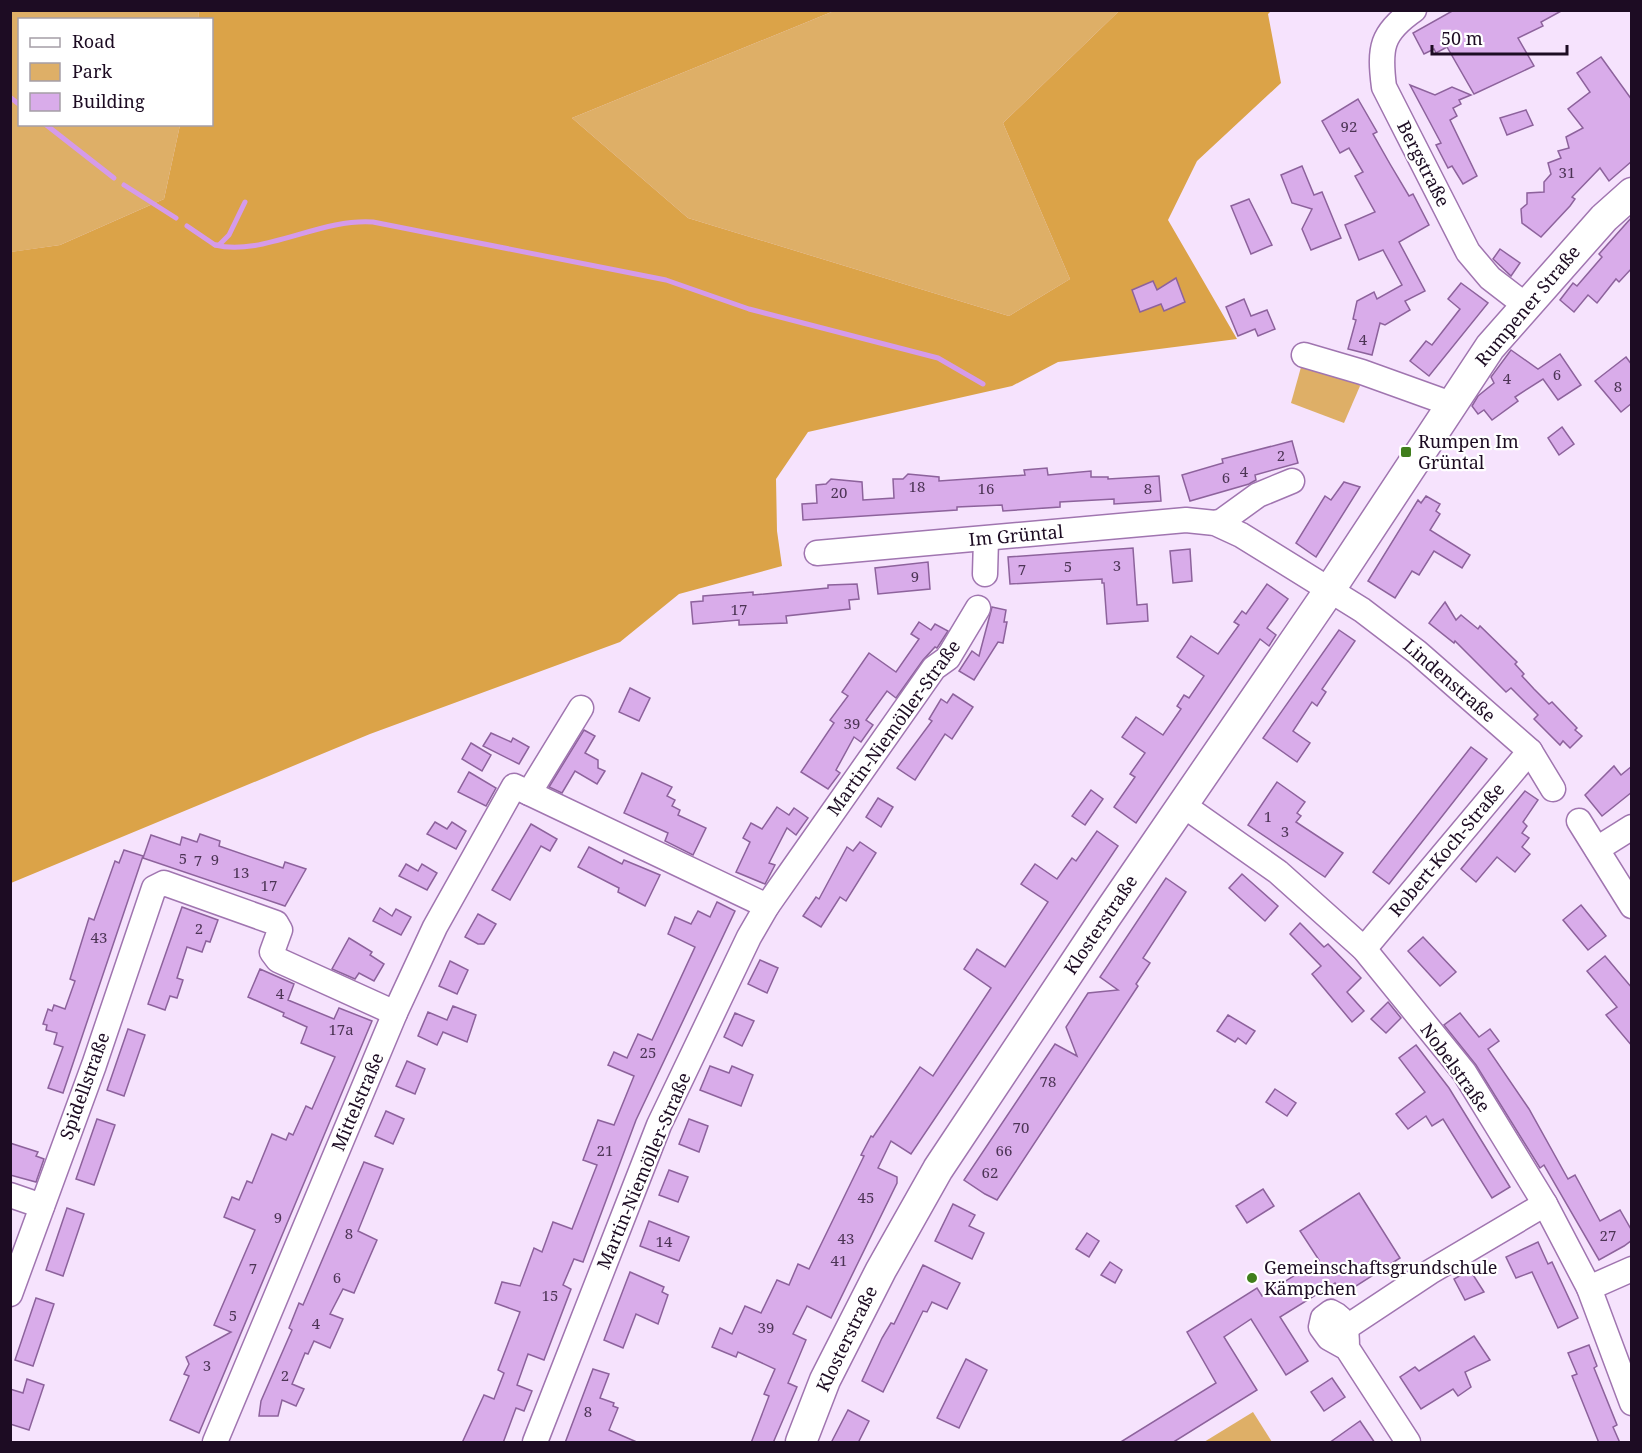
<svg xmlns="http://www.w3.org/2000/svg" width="1642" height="1453" font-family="'Noto Serif',serif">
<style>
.green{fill:#deaf67}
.forest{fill:#dba348}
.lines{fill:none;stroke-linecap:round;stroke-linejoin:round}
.stream{stroke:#d59bea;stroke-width:5}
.building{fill:#d9acea;stroke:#8d629c;stroke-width:1.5}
.minor-casing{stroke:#a075b0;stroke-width:27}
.major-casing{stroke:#a075b0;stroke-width:33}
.minor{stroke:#fff;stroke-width:24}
.major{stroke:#fff;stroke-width:30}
.poi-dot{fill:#407e1c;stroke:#fff;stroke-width:2}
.labels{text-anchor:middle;stroke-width:4.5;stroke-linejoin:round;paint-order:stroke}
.number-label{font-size:15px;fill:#4c3455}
.street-label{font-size:18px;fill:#1d0c23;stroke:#fff}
.poi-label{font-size:18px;fill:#1d0c23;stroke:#fff;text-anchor:start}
</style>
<rect width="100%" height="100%" fill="#f6e3fd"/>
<g class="green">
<path d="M10,11H199L198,19L20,20V124L180,125L164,199L60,245L11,252Z"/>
<path d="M834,11H1119L1003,123L1070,279L1009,316L688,218L572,118Z"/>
<path d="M1303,360L1356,379L1360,386L1344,423L1291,403Z"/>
<path d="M1253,1412L1272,1442H1204Z"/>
</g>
<path class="forest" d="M199,11H834L572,118L688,218L1009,316L1070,279L1003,123L1119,11H1271L1268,14L1281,83L1197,161L1168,220L1237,339L1058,362L1012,386L808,432L776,479L777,531L782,566L679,594L620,642L370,734L11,883L10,252L60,245L164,199L180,125L212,124V20L198,19Z"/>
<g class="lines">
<g class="stream">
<path d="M11,98L20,105"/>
<path d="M45,124L114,178"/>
<path d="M124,185L176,218"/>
<path d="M187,226L215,245H219L229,235L245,202"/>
<path d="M215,245C262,257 320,218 373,222L666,280L749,309L938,358L983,384"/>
</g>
</g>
<g class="building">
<path d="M1454,10H1563L1541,22L1543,26L1518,38L1534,66L1474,94L1447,47L1436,53L1434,49L1424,54L1413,33Z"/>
<path d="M1601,57L1632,100V161L1609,181L1600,168L1572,197L1575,199L1570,206L1541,237L1522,223L1521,209L1527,204V193L1544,192V182L1551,174L1548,163L1561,158L1558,151L1569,148L1566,137L1583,128L1568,109L1590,92L1577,73Z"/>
<path d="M1410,85L1435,95L1452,87L1471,95L1459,100L1461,104L1453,108L1457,116L1450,120L1477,176L1463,184L1452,166L1448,168L1436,145L1441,143Z"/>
<path d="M1358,99L1377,132L1373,134L1390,164L1409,196L1413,194L1429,225L1399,242L1425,291L1405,301L1410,310L1385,325L1380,323L1372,355L1348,349L1356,320L1353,319L1357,301L1374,292L1377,299L1402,285L1383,250L1359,260L1345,225L1375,212L1355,176L1363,172L1349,148L1340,153L1322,121Z"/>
<path d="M1526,110L1533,125L1507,135L1500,118Z"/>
<path d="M1302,166L1314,195L1322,192L1341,238L1311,250L1302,229L1312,209L1292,203L1281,175Z"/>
<path d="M1249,199L1272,245L1251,254L1231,206Z"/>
<path d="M1632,217V268L1619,282L1616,279L1597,303L1588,295L1574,312L1560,300L1573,283L1577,286L1602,257L1599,254Z"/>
<path d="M1500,249L1520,263L1511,276L1493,259Z"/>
<path d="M1176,278L1185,302L1164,311L1161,304L1140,312L1132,290L1153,281L1157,290Z"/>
<path d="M1461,283L1488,303L1429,376L1410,361L1426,341L1432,345L1460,309L1448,299Z"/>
<path d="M1244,299L1251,316L1267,310L1275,329L1258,336L1255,329L1238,336L1226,307Z"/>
<path d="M1511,350L1538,369L1560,354L1581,385L1558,400L1543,379L1515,397L1518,401L1492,420L1484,410L1478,414L1472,406L1478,396L1494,383L1491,377Z"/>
<path d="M1626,357L1632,365V403L1621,412L1595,381Z"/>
<path d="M1562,427L1574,444L1559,455L1548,438Z"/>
<path d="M1292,441L1298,463L1255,475L1256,480L1249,484L1190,501L1182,475L1223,463L1222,459Z"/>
<path d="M1047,468L1048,475L1091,471V477H1108V479L1159,476L1161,501L1114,504V499L1060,502V507L1003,511L1002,505L957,507V510L803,520L802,504L817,503L816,485L826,484L831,479L862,482L863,500L894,498L893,479H903L908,474L939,477V481L1025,475L1024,470Z"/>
<path d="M1344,482L1360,487L1316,557L1296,543L1325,496L1331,500Z"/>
<path d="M1426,496L1440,504L1436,511L1440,514L1430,530L1470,555L1462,568L1434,551L1419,575L1412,571L1395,598L1368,581L1418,500L1421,503Z"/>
<path d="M1133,548L1137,605L1147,604L1148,621L1107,624L1104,583H1102V579L1010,584L1008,557Z"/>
<path d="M1190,549L1192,581L1173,583L1170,551Z"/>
<path d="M928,562L930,589L878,594L875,568Z"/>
<path d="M857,584L859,599L849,600L850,609L786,616L787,623L739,625V620L693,624L691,602L703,601V596L753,592V595L828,588V585Z"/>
<path d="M1267,584L1288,599L1267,628L1276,635L1269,646L1260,639L1136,823L1114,807L1135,777L1130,774L1145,753L1122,737L1136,717L1163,735L1181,709L1177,706L1184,695L1189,698L1204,676L1177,657L1191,636L1218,654L1239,625L1234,622L1242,611L1246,614Z"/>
<path d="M1445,602L1456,620L1461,615L1478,629L1480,626L1517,662L1515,664L1524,674L1522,676L1534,689L1549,704L1552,702L1577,728L1575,730L1582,736L1570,748L1563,741L1560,745L1534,719L1538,715L1511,688L1506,692L1455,641L1454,643L1429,623Z"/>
<path d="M992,607L1006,610L1004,622H1007L1003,643L998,642L974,680L959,671L972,651L979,656Z"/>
<path d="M919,622L931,630L935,624L948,631L937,648L935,647L923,660L896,698L887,691L866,720L873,725L861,742L854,737L836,770L840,773L828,789L801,772L834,723L830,720L848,696L842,692L869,653L896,672L919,639L911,634Z"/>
<path d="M1339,630L1355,641L1322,689L1326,692L1317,706L1312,702L1293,731L1310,743L1297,762L1263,738Z"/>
<path d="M630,688L650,698L639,721L619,712Z"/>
<path d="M953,694L973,707L952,739L945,734L915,780L897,768L932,721L929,719L941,699L947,703Z"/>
<path d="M584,730L595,736L585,753L598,760V768L605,771L597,784L575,771L562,793L549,787Z"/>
<path d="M491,733L511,742L513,738L529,747L519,764L483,746Z"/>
<path d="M471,743L491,755L482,771L462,759Z"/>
<path d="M1471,747L1487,759L1389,884L1373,872Z"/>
<path d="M1614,766L1621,775L1632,766V792L1602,816L1585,795Z"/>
<path d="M469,772L496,788L486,806L458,792Z"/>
<path d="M642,773L672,787L667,796L675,800L672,806L680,810L678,815L706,828L693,855L665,841L668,833L624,813Z"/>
<path d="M1277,782L1305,802L1297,813L1301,816L1296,822L1343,853L1325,877L1248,825Z"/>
<path d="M1091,790L1103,799L1085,825L1072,816Z"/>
<path d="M1525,791L1538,800L1523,822L1527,826L1522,833L1529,838L1522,847L1530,854L1515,872L1497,857L1476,882L1461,869Z"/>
<path d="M878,798L893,807L881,827L866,817Z"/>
<path d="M777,807L789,815L794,808L808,818L796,835L787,828L769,863L775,865L765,884L736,872L750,842L743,838L751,823L762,829Z"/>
<path d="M435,822L447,829L452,822L466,831L456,849L427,834Z"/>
<path d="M531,824L557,839L550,851L541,846L510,900L492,890Z"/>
<path d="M1097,831L1118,846L911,1154L891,1141L878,1168L897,1177V1183L831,1318L807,1306L793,1334L806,1340L788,1383L797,1387L773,1443H751L769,1396L764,1394L775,1369L738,1352L736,1357L712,1347L720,1328L732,1334L745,1306L761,1313L777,1280L789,1285L798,1264L809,1269L864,1156L861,1155L871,1136L873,1137L920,1067L933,1076L991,988L964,969L977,949L1005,967L1048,902L1021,884L1035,864L1057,879L1072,858L1076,861Z"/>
<path d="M200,834L220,841L219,846L283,868L285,862L306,869L285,906L143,858L151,835L180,845L182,837L197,842Z"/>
<path d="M860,842L876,853L846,901L840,897L821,927L803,916L816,897L819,899L847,847L853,851Z"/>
<path d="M589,847L622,864L624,860L660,875L645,906L618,892L619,888L578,867Z"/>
<path d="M124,850L143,856L63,1093L48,1088L63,1047L54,1044L57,1033L46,1030L47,1025L43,1024L48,1009L52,1011L54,1005L65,1009L75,981L70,979L89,918L94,920L115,861L119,863Z"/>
<path d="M406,864L418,871L422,864L437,873L427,890L399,876Z"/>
<path d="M1242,874L1278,906L1265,921L1229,888Z"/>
<path d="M1166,878L1186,892L1143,958L1150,963L1136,984L1138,986L997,1200L985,1194L964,1180L1055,1044L1077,1056L1066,1027L1088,993L1118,990L1100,977Z"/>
<path d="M717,902L735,911L636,1120L583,1262L574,1259L563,1285L571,1289L544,1360L528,1354L517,1385L532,1391L524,1411L516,1408L503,1443H462L484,1395L494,1399L504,1373L498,1370L520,1312L495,1303L502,1282L520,1286L534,1248L542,1252L553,1222L572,1229L597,1165L583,1160L598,1120L614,1125L634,1076L608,1065L614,1052L627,1058L638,1034L652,1040L695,947L668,934L675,917L691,924L698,911L710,917Z"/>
<path d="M1581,905L1606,936L1588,950L1563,920Z"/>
<path d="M182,907L218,920L210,942L206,941L202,952L187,947L177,978L183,980L177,998L170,996L165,1010L148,1004Z"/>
<path d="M380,908L392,916L396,909L411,917L401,935L373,921Z"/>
<path d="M478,914L496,924L484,944H478L465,937Z"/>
<path d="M1300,923L1324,947L1328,944L1361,978L1347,992L1364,1011L1352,1022L1312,974L1321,966L1290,934Z"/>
<path d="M1423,937L1456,972L1440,986L1408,951Z"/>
<path d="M349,938L372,952L370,955L384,964L374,981L359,973L355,979L332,969Z"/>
<path d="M1605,956L1632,988V1046L1606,1015L1617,1007L1587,971Z"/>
<path d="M760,960L778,968L767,993L748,984Z"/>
<path d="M450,961L468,970L457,994L439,986Z"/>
<path d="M260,969L294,984L288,1000L334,1019L339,1008L372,1021L199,1433L170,1420L189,1376L184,1374L189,1364L186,1357L231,1332L214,1325L255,1230L224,1217L232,1197L239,1200L247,1181L252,1183L272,1134L286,1140L289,1133L293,1135L306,1106L312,1109L335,1057L301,1043L307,1027L283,1016L284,1013L248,997Z"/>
<path d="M1388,1002L1401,1018L1386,1033L1371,1019Z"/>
<path d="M453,1006L476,1015L467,1042L443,1032L437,1045L418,1036L428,1012L447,1020Z"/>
<path d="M735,1013L754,1021L742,1046L724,1037Z"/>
<path d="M1460,1013L1479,1037L1490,1029L1499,1041L1488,1049L1529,1109L1568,1179L1575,1175L1600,1221L1620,1210L1632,1231V1240L1624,1246L1599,1260L1544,1165L1540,1168L1476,1065L1444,1025Z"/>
<path d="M1228,1015L1255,1031L1246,1044L1238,1038L1235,1042L1217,1031Z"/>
<path d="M128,1029L145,1035L124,1096L107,1090Z"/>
<path d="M1416,1045L1449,1088L1510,1187L1492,1198L1443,1119L1432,1126L1426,1116L1408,1129L1396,1114L1425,1092L1399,1058Z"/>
<path d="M407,1061L425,1069L415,1094L396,1086Z"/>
<path d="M710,1066L729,1073L732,1066L753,1075L741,1106L700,1090Z"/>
<path d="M1275,1089L1296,1103L1287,1116L1266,1102Z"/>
<path d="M386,1111L404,1119L393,1144L375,1136Z"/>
<path d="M97,1119L115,1125L94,1185L76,1179Z"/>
<path d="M689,1119L708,1126L699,1152L679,1144Z"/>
<path d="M10,1143L38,1152L36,1156L44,1159L36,1182L10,1175Z"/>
<path d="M364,1162L383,1169L358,1231L377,1240L354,1293L343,1289L330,1314L343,1319L330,1348L314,1341L308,1354L305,1353L292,1384L304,1389L296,1406L282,1400L278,1416H259L261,1401L292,1330L289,1328L299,1303L303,1305Z"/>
<path d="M669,1170L688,1177L678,1202L659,1195Z"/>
<path d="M1263,1189L1274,1206L1247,1223L1236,1206Z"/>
<path d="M1359,1193L1400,1258L1342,1295L1335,1283L1280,1317L1308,1361L1286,1375L1251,1319L1224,1337L1257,1390L1172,1443H1119L1216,1383L1187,1332L1257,1288L1262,1296L1319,1260L1300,1231Z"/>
<path d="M953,1204L975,1215L969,1226L984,1233L972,1259L935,1241Z"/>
<path d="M67,1208L84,1214L63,1276L46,1270Z"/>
<path d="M649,1221L689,1237L679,1261L640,1246Z"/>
<path d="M1087,1233L1099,1241L1089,1257L1076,1249Z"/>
<path d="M1538,1242L1548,1264L1552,1262L1578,1318L1558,1328L1532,1272L1516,1278L1506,1257Z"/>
<path d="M1110,1262L1122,1270L1115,1283L1101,1275Z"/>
<path d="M923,1265L960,1283L947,1309L932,1302L927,1312L923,1311L883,1392L862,1381L882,1338L891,1323L894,1324Z"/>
<path d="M1470,1270L1484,1292L1465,1300L1454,1279Z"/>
<path d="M630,1272L664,1287L662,1292L668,1295L658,1324L636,1314L623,1348L604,1340Z"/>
<path d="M36,1298L54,1304L33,1366L15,1360Z"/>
<path d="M1474,1336L1490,1360L1465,1372L1471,1387L1458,1396L1453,1389L1421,1409L1400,1377L1415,1367L1419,1371Z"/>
<path d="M1589,1345L1597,1366L1594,1368L1617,1425L1613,1427L1620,1443H1599L1572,1376L1577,1374L1568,1353Z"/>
<path d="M966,1359L987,1370L959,1428L937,1418Z"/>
<path d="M593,1369L609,1374L600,1398L614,1403L613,1406L618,1408L609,1430L639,1443H565Z"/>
<path d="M1332,1378L1345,1397L1324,1411L1311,1392Z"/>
<path d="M27,1379L44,1385L29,1430L10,1424V1389L23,1393Z"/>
<path d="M848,1410L869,1421L858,1443H831Z"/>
<path d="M1360,1421L1375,1443H1329Z"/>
</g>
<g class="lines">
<defs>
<g id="minor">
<path d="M1414,10C1381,33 1379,48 1384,87L1468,252L1490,278L1525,305"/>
<path d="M1304,355L1362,372L1451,404"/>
<path d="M1215,523L1222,521L1258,495L1292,481"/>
<path d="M817,553L1186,520L1215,523L1241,535L1362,610L1417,652L1530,751L1553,789"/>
<path d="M985,574L986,539"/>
<path d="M529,793L767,906"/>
<path d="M1183,805L1278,872L1364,949L1464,1072L1545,1204L1589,1288L1632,1403"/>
<path d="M1579,821L1632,906"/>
<path d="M1597,849L1632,827"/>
<path d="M1364,949L1530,751"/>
<path d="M10,1195L42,1206"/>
<path d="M1589,1288L1632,1269"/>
<path d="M10,1294L94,1065L154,888L164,883L276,923L280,930L272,952L278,960L395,1013"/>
<path d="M1347,1327L1430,1272L1545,1204"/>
<path d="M1347,1348C1347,1331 1347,1319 1331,1312L1323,1318L1321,1327L1329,1338L1347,1348L1408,1442"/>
<path d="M215,1442L395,1013L435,927L514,786L529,793L581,708"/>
<path d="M535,1442L659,1125L749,937L767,906L934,668L948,658L978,608"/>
</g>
<path id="major" d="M801,1442L825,1380L881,1270L938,1169L1105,918L1329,591L1490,347L1604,218L1632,193"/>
</defs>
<use href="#minor" class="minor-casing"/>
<use href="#major" class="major-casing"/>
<use href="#minor" class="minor"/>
<use href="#major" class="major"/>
</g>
<g class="poi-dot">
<rect x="1400" y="446" width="12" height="12" rx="3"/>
<circle cx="1252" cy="1278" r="6"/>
</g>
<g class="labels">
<g class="number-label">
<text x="1349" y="132">92</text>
<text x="1567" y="178">31</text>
<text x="1363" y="345">4</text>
<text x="1557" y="380">6</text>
<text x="1507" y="384">4</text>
<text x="1618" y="392">8</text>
<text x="1281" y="461">2</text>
<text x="1244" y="477">4</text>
<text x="1226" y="483">6</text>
<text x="917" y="492">18</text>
<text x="986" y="494">16</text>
<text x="1148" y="494">8</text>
<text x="839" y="498">20</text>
<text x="1117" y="571">3</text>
<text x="1068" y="572">5</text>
<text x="1022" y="575">7</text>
<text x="915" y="582">9</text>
<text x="739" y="615">17</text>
<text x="852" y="729">39</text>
<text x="1268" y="822">1</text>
<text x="1285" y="837">3</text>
<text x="183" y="864">5</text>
<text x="215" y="865">9</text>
<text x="198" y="866">7</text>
<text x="241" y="878">13</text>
<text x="269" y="891">17</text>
<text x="199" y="934">2</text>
<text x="99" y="943">43</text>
<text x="280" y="999">4</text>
<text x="341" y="1035">17a</text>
<text x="648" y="1058">25</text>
<text x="1048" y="1087">78</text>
<text x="1021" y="1133">70</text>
<text x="605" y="1156">21</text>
<text x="1004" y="1156">66</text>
<text x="990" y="1178">62</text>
<text x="866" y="1203">45</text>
<text x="278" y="1223">9</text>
<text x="349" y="1239">8</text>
<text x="1608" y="1241">27</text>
<text x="846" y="1244">43</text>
<text x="664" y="1247">14</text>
<text x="839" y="1266">41</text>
<text x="253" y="1274">7</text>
<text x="337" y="1283">6</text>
<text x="550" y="1301">15</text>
<text x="233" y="1321">5</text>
<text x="316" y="1329">4</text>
<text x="766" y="1333">39</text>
<text x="207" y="1371">3</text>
<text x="285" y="1381">2</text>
<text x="588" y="1417">8</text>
</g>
<g class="street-label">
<text transform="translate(1423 164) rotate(63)" y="6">Bergstraße</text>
<text transform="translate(1528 306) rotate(-50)" y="6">Rumpener Straße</text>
<text transform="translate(1016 536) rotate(-5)" y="6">Im Grüntal</text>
<text transform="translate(1449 681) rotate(41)" y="6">Lindenstraße</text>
<text transform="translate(894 728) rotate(-54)" y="6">Martin-Niemöller-Straße</text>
<text transform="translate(1447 850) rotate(-50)" y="6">Robert-Koch-Straße</text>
<text transform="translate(1101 925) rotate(-56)" y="6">Klosterstraße</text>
<text transform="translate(1455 1068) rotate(54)" y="6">Nobelstraße</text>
<text transform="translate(85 1086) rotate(-70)" y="6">Spidellstraße</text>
<text transform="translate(358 1102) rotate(-67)" y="6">Mittelstraße</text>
<text transform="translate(644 1171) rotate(-67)" y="6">Martin-Niemöller-Straße</text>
<text transform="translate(847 1339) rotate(-64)" y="6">Klosterstraße</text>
</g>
<g class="poi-label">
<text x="1418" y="448">Rumpen Im<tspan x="1418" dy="21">Grüntal</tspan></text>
<text x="1264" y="1274">Gemeinschaftsgrundschule<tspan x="1264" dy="21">Kämpchen</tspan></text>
</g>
</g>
<rect width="1642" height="1453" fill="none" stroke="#1d0c23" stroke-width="24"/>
<rect x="18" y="18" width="195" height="108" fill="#ffffff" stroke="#a59ea7" stroke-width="1.5"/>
<rect x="30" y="38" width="30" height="9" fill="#ffffff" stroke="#a59ea7" stroke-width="1.5"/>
<text x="72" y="48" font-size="18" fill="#1d0c23">Road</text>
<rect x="30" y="63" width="30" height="18" fill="#deaf67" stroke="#a59ea7" stroke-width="1.5"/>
<text x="72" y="78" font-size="18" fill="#1d0c23">Park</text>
<rect x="30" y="93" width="30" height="18" fill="#d9acea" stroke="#a59ea7" stroke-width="1.5"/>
<text x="72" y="108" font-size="18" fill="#1d0c23">Building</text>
<path d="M1432 45v9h135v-9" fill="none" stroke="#1d0c23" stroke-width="3"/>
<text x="1441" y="45" font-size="18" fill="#1d0c23" stroke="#ffffff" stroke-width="4.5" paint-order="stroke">50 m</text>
</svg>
